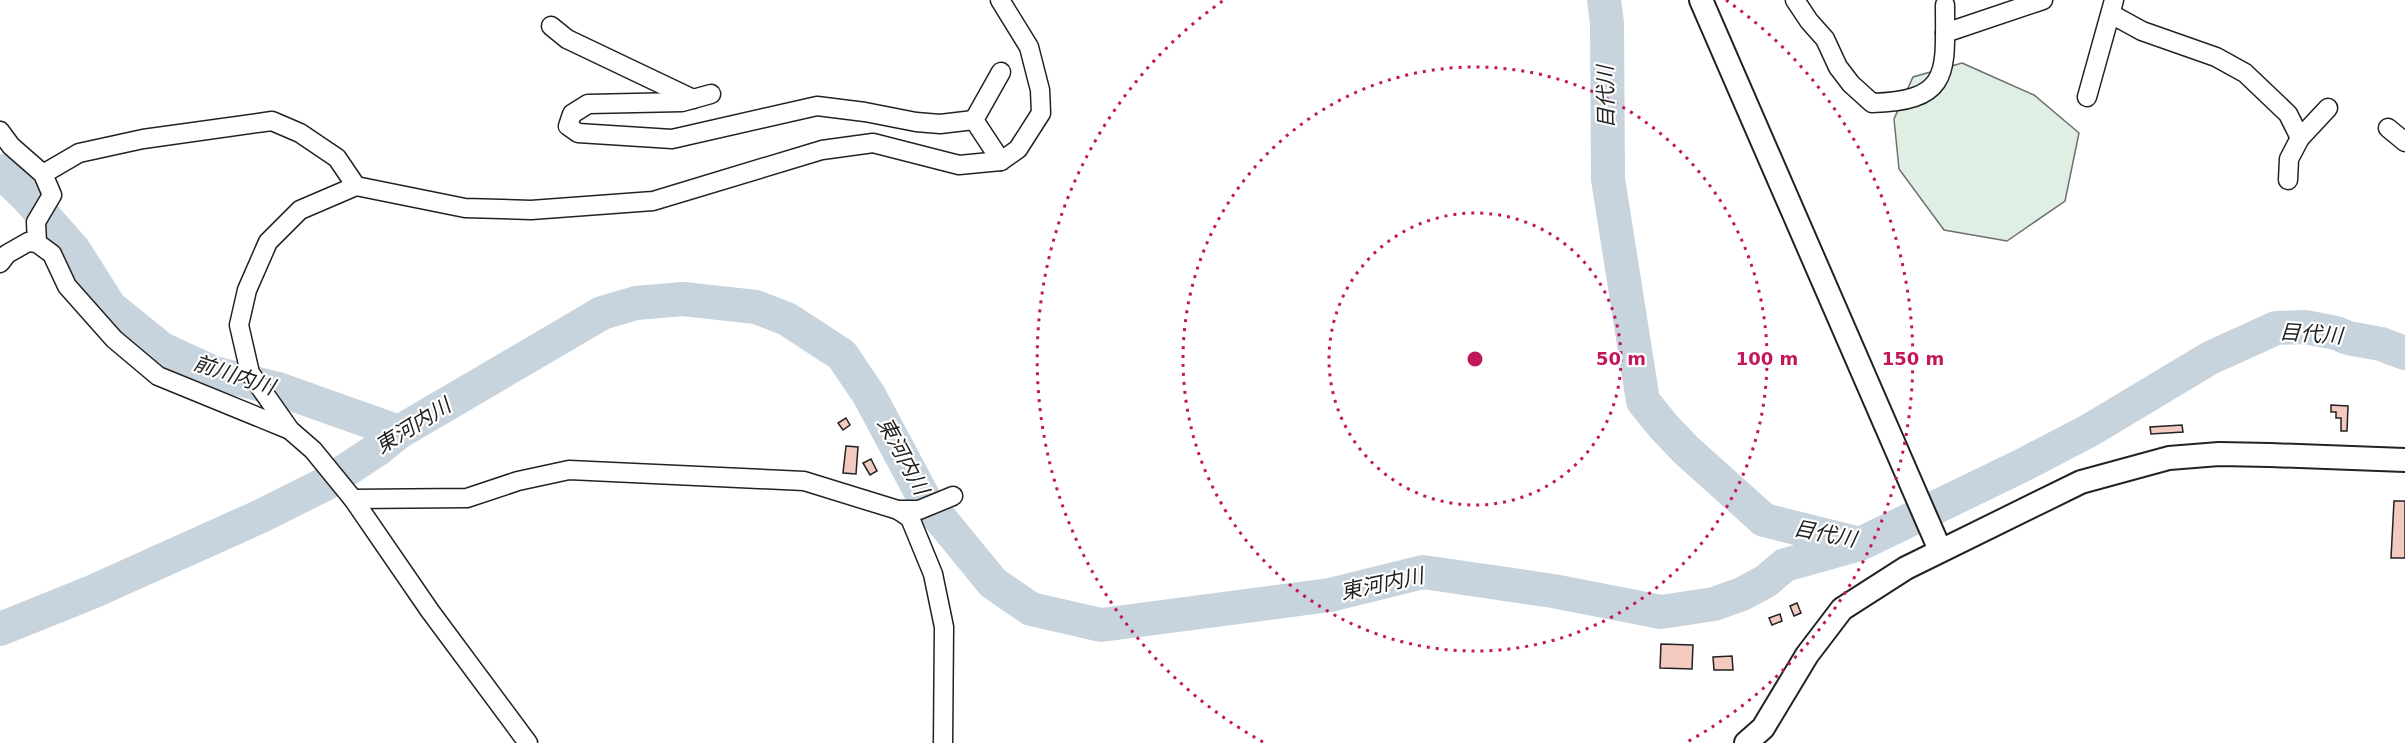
<svg xmlns="http://www.w3.org/2000/svg" width="2405" height="743" font-family="'DejaVu Sans','Noto Sans JP',sans-serif">
<style>
.green{fill:#e0efe3;stroke:#6f6f6f;stroke-width:1.5}
.lines{fill:none;stroke-linecap:round;stroke-linejoin:round}
.river{stroke:#c7d3dd;stroke-width:34}
.building{fill:#f3c9c0;stroke:#222;stroke-width:1.5}
.minor-casing{stroke:#222;stroke-width:21}
.tertiary-casing{stroke:#222;stroke-width:26}
.minor{stroke:#fff;stroke-width:18}
.tertiary{stroke:#fff;stroke-width:22}
.ring{fill:none;stroke:#c2185b;stroke-width:3;stroke-dasharray:3 6}
.labels{text-anchor:middle;stroke-width:4.5;stroke-linejoin:round;paint-order:stroke}
.water-label{font-size:21px;font-style:italic;fill:#222;stroke:#fff}
.centre{fill:#c2185b;stroke:#fff;stroke-width:3}
.ring-label{font-size:18px;text-anchor:middle;font-weight:bold;fill:#c2185b;stroke:#fff;stroke-width:4.5;stroke-linejoin:round;paint-order:stroke}
</style>
<rect width="100%" height="100%" fill="#fff"/>
<path class="green" d="M1962,63L2034,95L2079,133L2065,201L2007,241L1944,230L1899,169L1894,119L1913,77Z"/>
<g class="lines">
<g class="river">
<path d="M1604,0L1607,23L1608,179L1643,401L1664,427L1686,450L1764,520L1856,543"/>
<path d="M0,171L27,197L74,250L110,307L162,349L214,373L278,389L399,432"/>
<path d="M0,629L92,592L261,516L325,484L378,449L399,432L602,313L636,303L683,299L756,307L787,319L842,355L869,395L925,500L993,583L1031,609L1101,625L1330,595L1423,572L1553,591L1661,612L1714,604L1742,594L1766,581L1785,565L1860,544L2025,464L2090,430L2210,358L2276,328L2305,327L2336,333L2348,338L2381,344L2405,353"/>
</g>
</g>
<g class="building">
<path d="M2331,405L2348,406L2347,431H2341V418H2336V412H2331Z"/>
<path d="M846,418L850,425L843,430L838,423Z"/>
<path d="M2182,425L2183,432L2151,434L2150,427Z"/>
<path d="M846,446L858,447L856,474L843,473Z"/>
<path d="M871,459L877,471L870,475L863,463Z"/>
<path d="M2394,501H2405V558H2391Z"/>
<path d="M1797,603L1801,613L1794,616L1790,606Z"/>
<path d="M1780,614L1782,621L1772,625L1769,618Z"/>
<path d="M1661,644L1693,645L1692,669L1660,668Z"/>
<path d="M1732,656L1733,670H1714L1713,657Z"/>
</g>
<g class="lines">
<defs>
<g id="minor">
<path d="M1795,0L1809,21L1825,39L1838,67L1851,84L1872,103C1952,101 1945,71 1945,5"/>
<path d="M2111,14L2142,31L2216,57L2245,73L2288,114L2300,138L2328,108"/>
<path d="M551,26L567,39L693,99"/>
<path d="M1945,33L2043,0"/>
<path d="M711,94L682,102L588,104L572,114L568,126L578,133L672,139L817,106L865,112L916,122L940,124L974,120"/>
<path d="M2087,97L2114,0"/>
<path d="M2388,128L2405,142"/>
<path d="M0,131L11,146L43,174L52,195L36,222L37,243"/>
<path d="M1001,161L974,120L1001,72"/>
<path d="M43,174L79,153L143,139L272,121L300,133L337,158L356,186"/>
<path d="M2288,180L2289,159L2300,138"/>
<path d="M0,263L7,254L28,242L37,243L52,254L67,286L114,339L158,376L290,430"/>
<path d="M353,499L467,498L518,481L569,470L804,481L898,510H919L953,496"/>
<path d="M898,510L910,518L933,574L944,627L943,743"/>
<path d="M528,743L430,611L353,499L313,450L290,430L250,373L239,325L247,290L268,242L300,210L356,186L465,208L531,210L653,201L822,150L873,143L959,165L1001,161L1018,149L1041,113L1040,90L1029,47L1000,0"/>
</g>
<g id="tertiary">
<path d="M1701,0L1940,550"/>
<path d="M1746,743L1763,728L1807,655L1842,609L1906,568L2081,482L2169,458L2219,454L2270,455L2405,460"/>
</g>
</defs>
<use href="#minor" class="minor-casing"/>
<use href="#tertiary" class="tertiary-casing"/>
<use href="#minor" class="minor"/>
<use href="#tertiary" class="tertiary"/>
</g>
<g class="ring">
<circle cx="1475" cy="359" r="146"/>
<circle cx="1475" cy="359" r="292"/>
<path d="M1263 742A438 438 0 0 1 1224 0M1726 0A438 438 0 0 1 1687 742"/>
</g>
<g class="labels">
<g class="water-label">
<text transform="translate(1606 97) rotate(-91)" y="7">目代川</text>
<text transform="translate(2311 334) rotate(4)" y="7">目代川</text>
<text transform="translate(234 375) rotate(18)" y="7">前川内川</text>
<text transform="translate(413 426) rotate(-32)" y="7">東河内川</text>
<text transform="translate(903 456) rotate(62)" y="7">東河内川</text>
<text transform="translate(1825 534) rotate(11)" y="7">目代川</text>
<text transform="translate(1382 584) rotate(-12)" y="7">東河内川</text>
</g>
</g>
<circle cx="1475" cy="359" r="9" class="centre"/>
<g class="ring-label">
<text x="1621" y="365">50 m</text>
<text x="1767" y="365">100 m</text>
<text x="1913" y="365">150 m</text>
</g>
</svg>
